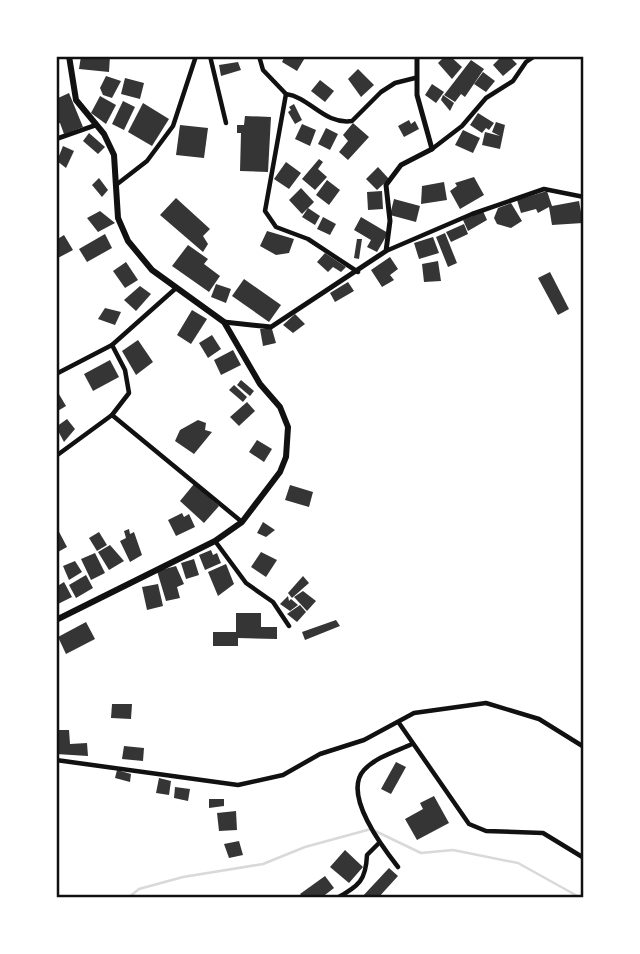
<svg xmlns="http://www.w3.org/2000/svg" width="640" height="954" font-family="'Source Sans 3',sans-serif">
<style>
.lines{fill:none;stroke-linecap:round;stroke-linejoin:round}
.stream{stroke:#d9d9d9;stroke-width:2.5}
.building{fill:#353535}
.minor{stroke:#111;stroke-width:4.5}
.tertiary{stroke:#111;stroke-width:5}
.secondary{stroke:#111;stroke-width:6}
.neatline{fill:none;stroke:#111;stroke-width:2.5}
</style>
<rect width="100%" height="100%" fill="#fff"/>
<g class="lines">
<path class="stream" d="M128,898L139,889L183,877L263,864L305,847L371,829L421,853L453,850L518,863L581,898"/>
</g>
<g class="building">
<path d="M81,56H110L109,72L79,69Z"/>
<path d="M285,56H306L297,71L282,62Z"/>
<path d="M445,56H450L462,67L452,79L438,63Z"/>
<path d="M502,56H509L517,64L503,76L493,65Z"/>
<path d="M471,60L484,69L465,97L461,94L455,102L444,95Z"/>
<path d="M238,62L241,70L221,76L219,65Z"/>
<path d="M358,69L374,85L361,97L348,79Z"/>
<path d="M483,72L495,81L486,92L474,84Z"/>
<path d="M106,76L121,81L112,98L103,95L100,88Z"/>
<path d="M125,78L144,83L140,99L121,94Z"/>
<path d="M320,80L334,91L325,102L311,91Z"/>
<path d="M432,84L444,92L436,103L425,95Z"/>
<path d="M69,93L83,127L64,134L60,123L56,124V99Z"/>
<path d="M443,95L454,103L450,111L441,100Z"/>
<path d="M100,96L116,105L106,124L91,113Z"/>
<path d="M123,101L135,107L124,130L112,124Z"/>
<path d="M143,103L169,119L152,146L128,132Z"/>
<path d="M294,104L302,120L295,124L288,112L291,110L289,107Z"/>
<path d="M478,113L494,123L489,130L486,128L482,133L470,125Z"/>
<path d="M245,116L271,117L268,172L240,171L241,133H237V125H244Z"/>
<path d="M409,120L411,124L415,121L419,129L404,137L398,126Z"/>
<path d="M496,122L505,125L500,149L482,145L485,132L500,136L492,132Z"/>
<path d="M353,123L369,137L348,160L339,152L348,141L343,135Z"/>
<path d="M302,124L316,130L310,146L295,139Z"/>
<path d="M180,125L208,128L204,158L176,155Z"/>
<path d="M326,128L338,134L330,150L318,144Z"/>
<path d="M463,130L480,138L473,153L455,145Z"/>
<path d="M89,133L105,147L98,154L83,141Z"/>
<path d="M63,146L74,151L66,168L57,161Z"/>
<path d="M319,159L323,162L318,169L327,177L315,190L302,179Z"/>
<path d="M286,162L301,173L289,189L274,179Z"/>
<path d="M378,167L389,179L377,190L366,179Z"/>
<path d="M474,177L484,195L460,209L450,191L457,186L455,183Z"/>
<path d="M99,178L108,190L102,197L92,185Z"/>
<path d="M327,180L340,190L329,205L316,195Z"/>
<path d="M444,182L447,200L421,204L422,186Z"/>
<path d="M301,188L314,202L308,208L320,216L315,225L302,217L308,208L302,214L289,200Z"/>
<path d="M382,191L383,209L368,210L367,192Z"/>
<path d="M547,191L552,206L579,201L583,223L552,225L549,207L538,213L536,209L521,213L517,200Z"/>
<path d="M176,198L210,229L203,236L208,244L203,252L160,215Z"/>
<path d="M394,199L420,206L416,222L390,215Z"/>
<path d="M511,203L522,221L511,228L497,224L494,218L498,208Z"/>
<path d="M100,211L115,223L98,232L87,218Z"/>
<path d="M483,211L487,220L468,231L463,220Z"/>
<path d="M323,217L336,224L330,235L317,229Z"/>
<path d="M361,217L388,233L377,252L367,247L371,240L354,230Z"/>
<path d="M464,224L468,234L451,242L446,232Z"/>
<path d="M267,231L294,239L289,253L276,255L260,246Z"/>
<path d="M445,233L457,263L448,267L436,237Z"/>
<path d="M105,234L112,248L87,262L79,249Z"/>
<path d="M64,235L73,250L56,259V240Z"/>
<path d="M433,237L439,253L419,259L414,243Z"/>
<path d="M357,239H362L359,259L354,258Z"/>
<path d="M188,245L208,259L204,264L220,276L209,292L172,266Z"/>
<path d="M325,253L346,267L341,272L333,267L328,272L317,262Z"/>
<path d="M390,257L398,269L390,275L394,280L382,287L371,270Z"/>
<path d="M438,261L441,281L424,282L422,264Z"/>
<path d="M126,262L138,280L125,288L113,271Z"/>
<path d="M550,272L569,309L558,315L538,278Z"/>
<path d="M244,279L281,305L269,322L232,296Z"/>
<path d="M348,282L354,291L335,302L330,293Z"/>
<path d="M216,284L231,289L226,303L211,297Z"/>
<path d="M140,286L151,294L136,311L124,300Z"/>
<path d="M105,308L121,312L115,325L98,319Z"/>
<path d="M192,310L207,319L191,344L177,335Z"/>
<path d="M295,314L305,324L293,333L283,325Z"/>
<path d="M260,329H272L276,343L263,346Z"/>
<path d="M212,335L221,349L208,358L199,343Z"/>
<path d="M138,340L153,362L136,375L122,351Z"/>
<path d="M233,350L241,365L221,375L214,360Z"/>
<path d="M110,360L119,377L93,391L84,374Z"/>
<path d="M241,380L254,391L250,396L237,385Z"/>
<path d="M234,385L247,397L243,402L229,390Z"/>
<path d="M56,389L66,406L56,412Z"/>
<path d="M247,402L255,411L239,426L230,417Z"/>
<path d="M67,419L75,429L64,442L56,427Z"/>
<path d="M198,420L206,423L205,430L212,432L194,454L175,441L180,430Z"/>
<path d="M257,440L272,449L264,462L249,452Z"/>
<path d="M194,484L219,506L204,523L180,501Z"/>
<path d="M290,485L313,492L309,507L285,500Z"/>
<path d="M182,513L184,517L189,514L195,527L176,536L168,520Z"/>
<path d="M263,522L275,530L266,537L257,533Z"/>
<path d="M56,526L67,547L56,553Z"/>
<path d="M129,529L130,534L134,532L142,555L130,562L120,541L126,538L124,531Z"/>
<path d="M99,532L107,545L97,551L89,538Z"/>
<path d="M110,545L124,561L109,570L98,552Z"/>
<path d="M211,550L213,555L217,553L221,563L205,570L199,555Z"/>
<path d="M261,552L277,560L266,577L251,567Z"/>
<path d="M95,553L105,573L91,580L81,559Z"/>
<path d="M194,559L199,575L186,579L181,563Z"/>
<path d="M75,561L82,572L69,580L63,566Z"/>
<path d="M226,564L234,584L218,596L208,572Z"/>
<path d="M176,566L184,584L177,587L180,598L166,601L157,571Z"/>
<path d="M86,575L93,588L76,598L69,585Z"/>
<path d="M303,576L309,583L292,598L288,593Z"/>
<path d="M64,582L72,597L56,605V587Z"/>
<path d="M158,584L163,606L147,610L142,587Z"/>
<path d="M303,591L316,601L307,611L294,597Z"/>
<path d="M288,596L289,601L291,599L298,605L290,611L280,604Z"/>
<path d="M300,605L306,612L297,622L287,614Z"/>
<path d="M236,613H261V627H277V639L238,638V646H213V632H236Z"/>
<path d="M336,620L340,626L305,640L302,632Z"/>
<path d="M86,622L95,639L66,654L58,637Z"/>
<path d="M112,704H132L131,719L111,718Z"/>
<path d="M56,730H69L70,744L87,743L88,756L56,754Z"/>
<path d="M124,746L144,748L143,761L122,759Z"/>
<path d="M396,762L406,767L391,794L381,789Z"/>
<path d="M117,770L131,774L130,782L115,778Z"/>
<path d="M159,778L171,781L169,795L156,793Z"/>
<path d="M175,787L190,789L188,801L174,798Z"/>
<path d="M434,796L449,823L417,840L405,819L423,809L420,803Z"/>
<path d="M209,799H224V806L209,808Z"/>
<path d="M236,811L237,830L219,831L217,813Z"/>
<path d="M239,841L243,855L229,858L224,844Z"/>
<path d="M345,850L363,867L349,883L330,867Z"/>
<path d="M389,868L398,876L378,898H361Z"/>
<path d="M325,876L334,888L321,898H303L300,894Z"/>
</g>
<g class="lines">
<g class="minor">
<path d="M210,56L226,123"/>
<path d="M259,56L263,70L286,94"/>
<path d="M432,149L462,126L486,98L513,81L526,62L535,56"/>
<path d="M116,185L147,161L173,126L196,56"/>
<path d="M386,251L472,214L544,189L584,197"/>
<path d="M358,272L308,239L276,227L265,211L286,94C310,97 324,125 352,121L381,92L395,83L415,78"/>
<path d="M56,374L112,345L175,289"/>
<path d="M112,415L242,522"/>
<path d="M56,456L112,415L129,393L125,370L112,345"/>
<path d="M215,541L246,583L273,602L289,626"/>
<path d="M399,723L469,824L486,831L543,833L584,858"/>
<path d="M56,760L238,785L283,775L320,754L364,740L414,713L486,703L539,719L584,747"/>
<path d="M398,867C383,848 342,794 364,770C376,757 397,751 412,744"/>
<path d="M337,898C359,886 366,880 367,855L379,843"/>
</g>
<g class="tertiary">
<path d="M56,139L96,125"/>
<path d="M224,322L271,327L386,251L390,221L386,185L401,165L432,149L417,95V56"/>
</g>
<path class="secondary" d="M56,620L215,541L242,522L280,472L286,457L288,427L280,407L260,384L224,322L152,270L128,241L118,218L114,155L104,134L76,100L69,56"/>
</g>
<rect width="640" height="954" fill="none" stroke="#ffffff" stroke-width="116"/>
<rect x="58" y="58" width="524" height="838" class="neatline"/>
</svg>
